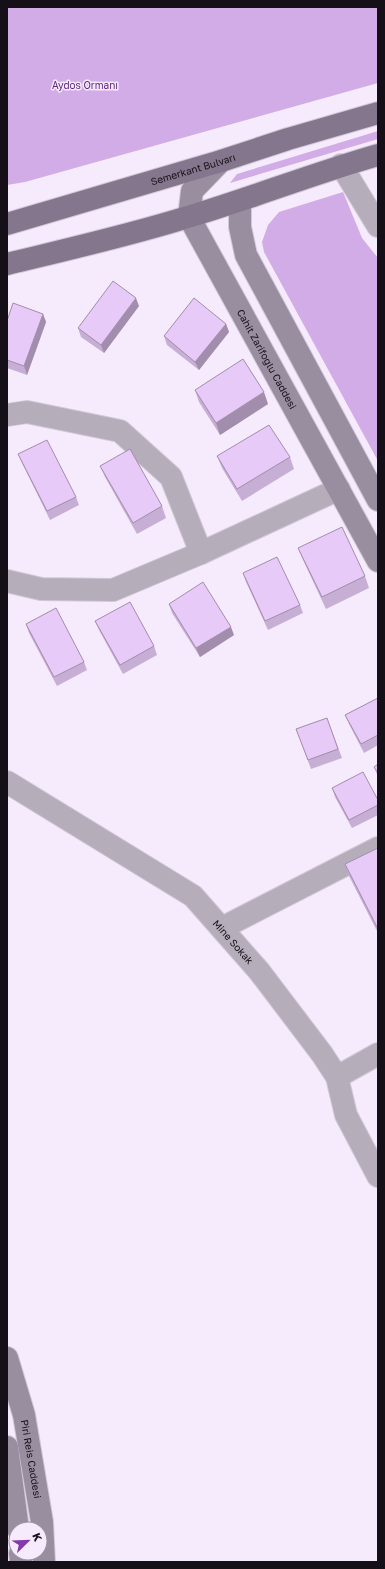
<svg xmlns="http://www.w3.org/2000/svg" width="385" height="1569" font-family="'Golos Text',sans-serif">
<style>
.green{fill:#d1ace6}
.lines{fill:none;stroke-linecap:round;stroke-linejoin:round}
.street-casing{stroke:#d2c8d8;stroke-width:24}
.secondary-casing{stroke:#d2c8d8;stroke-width:24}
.primary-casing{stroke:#d2c8d8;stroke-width:24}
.street{stroke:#b5aeba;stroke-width:22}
.secondary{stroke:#998ea0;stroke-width:22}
.primary{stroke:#84778d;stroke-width:22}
.wall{fill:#c7aed4}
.shaded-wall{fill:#a28dad}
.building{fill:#e7caf7;stroke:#a28dad}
.labels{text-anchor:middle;stroke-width:3;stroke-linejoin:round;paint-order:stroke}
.park-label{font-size:10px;fill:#62287e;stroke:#f6ebfc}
.street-label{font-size:10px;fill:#150f18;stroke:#f6ebfc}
</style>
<rect width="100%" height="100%" fill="#f6ebfc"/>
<g class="green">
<path d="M7,7H378V83L25,182L7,185Z"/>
<path d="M378,131V139L230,183L237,174Z"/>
<path d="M343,192L362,238L378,258V461L264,252L262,242L268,225L279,212Z"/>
</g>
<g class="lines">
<defs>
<g id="street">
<path d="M341,165L378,226"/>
<path d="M7,415L27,412L120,431L171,477L201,553"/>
<path d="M7,581L41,589L113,590L201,553L339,489"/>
<path id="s1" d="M7,782L193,896L259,971L322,1054L337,1077L346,1115L378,1176"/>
<path d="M222,928L378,848"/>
<path d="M337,1077L378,1054"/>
</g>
<g id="secondary">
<path id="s2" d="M221,161L192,191L189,217L378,561"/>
<path d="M240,201V227L246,255L378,500"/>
<path id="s3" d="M7,1358L24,1415L42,1522L44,1562"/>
<path d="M7,1447L18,1529"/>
<path d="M20,1553L21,1562"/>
</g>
<g id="primary">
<path id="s4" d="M7,224L221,161L288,139L378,113"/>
<path d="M7,264C69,249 131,235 191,216C254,197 315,173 378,155"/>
</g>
</defs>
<use href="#street" class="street-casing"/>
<use href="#secondary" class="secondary-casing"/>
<use href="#primary" class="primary-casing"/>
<use href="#street" class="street"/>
<use href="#secondary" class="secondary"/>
<use href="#primary" class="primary"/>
</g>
<g class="wall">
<path d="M139,306L104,353L81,337L78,328Z"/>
<path d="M43,314L46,322L27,375L7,368V321Z"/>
<path d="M226,324L229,332L199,370L167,345L164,336Z"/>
<path d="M195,390L268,404L220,435L199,402Z"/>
<path d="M18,454L76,497L79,505L50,520L22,463Z"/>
<path d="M217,456L290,457L294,469L242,501L222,468Z"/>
<path d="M100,466L162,506L166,518L137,534L105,477Z"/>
<path d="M298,548L365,576L369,588L326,609L303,560Z"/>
<path d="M243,573L300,605L303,613L268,630L246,582Z"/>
<path d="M169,604L234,635L200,657L172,613Z"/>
<path d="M95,621L154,646L157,655L123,674L99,630Z"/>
<path d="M26,624L84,662L87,670L57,686L29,633Z"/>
<path d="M378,698V745L364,753L349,724L345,715Z"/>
<path d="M327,718L342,758L311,769L296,729Z"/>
<path d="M378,764V777L374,767Z"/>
<path d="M332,788L378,800V815L352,828L335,797Z"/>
<path d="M378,848V933L349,876L345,864Z"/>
</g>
<g class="shaded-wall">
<path d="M136,298L139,306L104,353L101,345Z"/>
<path d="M43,314L46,322L27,375L24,366Z"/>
<path d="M226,324L229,332L199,370L195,362Z"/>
<path d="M264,392L268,404L220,435L216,423Z"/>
<path d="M231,627L234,635L200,657L196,648Z"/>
</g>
<g class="building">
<path d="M113,281L136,298L101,345L78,328Z"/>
<path d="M194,298L226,324L195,362L164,336Z"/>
<path d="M13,303L43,314L24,366L7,360V321Z"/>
<path d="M243,359L264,392L216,423L195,390Z"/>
<path d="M269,425L290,457L237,489L217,456Z"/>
<path d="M47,440L76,497L47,511L18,454Z"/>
<path d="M130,449L162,506L133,523L100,466Z"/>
<path d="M342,527L365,576L322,597L298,548Z"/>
<path d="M277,557L300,605L265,621L243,573Z"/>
<path d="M203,582L231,627L196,648L169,604Z"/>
<path d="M130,602L154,646L120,665L95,621Z"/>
<path d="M56,608L84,662L54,677L26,624Z"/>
<path d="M378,698V735L361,744L345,715Z"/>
<path d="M327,718L338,749L308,760L296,729Z"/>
<path d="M378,764V773L374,767Z"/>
<path d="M363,772L378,800V805L349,820L332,788Z"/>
<path d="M378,848V929L345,864Z"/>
</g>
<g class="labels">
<g class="park-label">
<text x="85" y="89">Aydos Ormanı</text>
</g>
<g class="street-label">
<text dy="4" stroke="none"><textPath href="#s4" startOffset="194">Semerkant Bulvarı</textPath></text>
<text dy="4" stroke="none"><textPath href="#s2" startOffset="230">Cahit Zarifoğlu Caddesi</textPath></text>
<text dy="4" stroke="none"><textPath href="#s1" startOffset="279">Mine Sokak</textPath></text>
<text dy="4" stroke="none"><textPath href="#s3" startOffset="104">Piri Reis Caddesi</textPath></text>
</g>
</g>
<rect width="385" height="1569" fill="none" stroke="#150f18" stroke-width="16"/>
<g transform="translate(28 1541) rotate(67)"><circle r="19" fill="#f6ebfc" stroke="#9c93a1"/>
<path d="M0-3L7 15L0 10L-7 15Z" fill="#8639aa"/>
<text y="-6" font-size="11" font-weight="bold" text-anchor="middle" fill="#150f18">K</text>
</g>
</svg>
